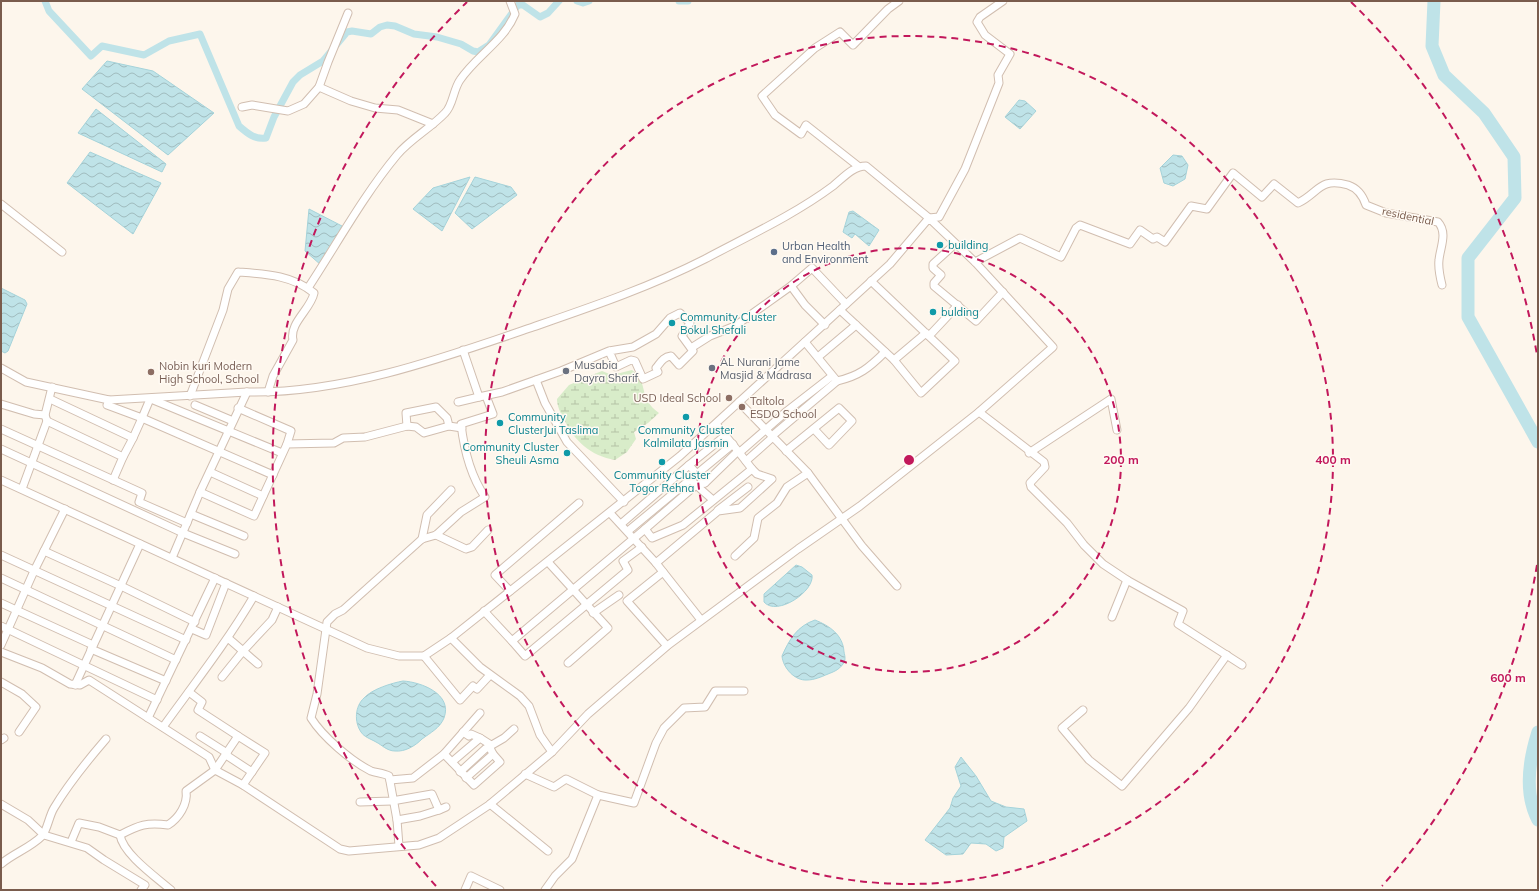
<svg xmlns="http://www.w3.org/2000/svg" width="1539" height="891" font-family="Mulish,sans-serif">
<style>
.wetland{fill:url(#wetland-marsh)}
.water{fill:url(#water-waves);stroke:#a5d3da}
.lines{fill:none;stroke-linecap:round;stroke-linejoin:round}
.canal{stroke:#bfe3e8;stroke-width:7}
.river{stroke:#bfe3e8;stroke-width:13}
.minor-casing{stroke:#d1beb0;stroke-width:9}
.minor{stroke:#fff;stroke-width:7}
.ring{fill:none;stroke:#c2185b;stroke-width:2;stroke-dasharray:7 5}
.culture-dot{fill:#0f9aa8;stroke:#fffaf3;stroke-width:1.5}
.service-dot{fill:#5c6f8a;stroke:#fffaf3;stroke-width:1.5}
.worship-dot{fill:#6b7280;stroke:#fffaf3;stroke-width:1.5}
.education-dot{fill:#8d6e63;stroke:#fffaf3;stroke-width:1.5}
.labels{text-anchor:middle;stroke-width:3;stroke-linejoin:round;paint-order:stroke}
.street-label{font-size:11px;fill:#7a5c4d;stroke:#fffaf3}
.culture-label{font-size:11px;fill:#0d838f;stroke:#fffaf3;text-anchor:start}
.service-label{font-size:11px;fill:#4e5e75;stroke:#fffaf3;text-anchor:start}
.worship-label{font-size:11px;fill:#5b616d;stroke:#fffaf3;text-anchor:start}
.education-label{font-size:11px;fill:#785e54;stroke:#fffaf3;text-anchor:start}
.centre{fill:#c2185b;stroke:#fffaf3;stroke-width:2}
.ring-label{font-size:12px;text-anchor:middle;font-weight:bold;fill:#c2185b;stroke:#fffaf3;stroke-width:3;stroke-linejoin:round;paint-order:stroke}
</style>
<defs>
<pattern id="wetland-marsh" width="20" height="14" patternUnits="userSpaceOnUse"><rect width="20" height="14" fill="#d8ecc9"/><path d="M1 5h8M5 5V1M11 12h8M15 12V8" fill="none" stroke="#b4c2a5"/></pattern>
<pattern id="water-waves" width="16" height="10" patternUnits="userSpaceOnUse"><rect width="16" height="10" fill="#bfe3e8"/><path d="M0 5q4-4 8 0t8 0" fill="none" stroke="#a0bbbe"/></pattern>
</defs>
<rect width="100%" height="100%" fill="#fdf6ec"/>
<path class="wetland" d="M632,370C650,384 637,397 659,413L648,423L634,432L636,439L627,452L615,460C591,456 574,441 564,419C560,412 557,406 557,399L569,385L597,373L602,371L612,375Z"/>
<g class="water">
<path d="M107,61L153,71L214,113L168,155L82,89Z"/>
<path d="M1019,100L1025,101L1036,111L1020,129L1005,117Z"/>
<path d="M96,109L166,164L162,172L78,133Z"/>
<path d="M90,152L161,183L133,234L67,183Z"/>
<path d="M1173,155L1182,156L1188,165L1185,179L1173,186L1164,183L1160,168Z"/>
<path d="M470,177L442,231L413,209L433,188Z"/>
<path d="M475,177L511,187L517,195L472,229L455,213Z"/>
<path d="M309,209L342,226L321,265L305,251Z"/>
<path d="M853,211L879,230L869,246L855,234L852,238L843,232L849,212Z"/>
<path d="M1,288L25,300L27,304L8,351L5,353L1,351Z"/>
<path d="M796,565L802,567L812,575C815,591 777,617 764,602V594Z"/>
<path d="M815,620C830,626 843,635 844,652C845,656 846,661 843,664C839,670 833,672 828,674C821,677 814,680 807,680C795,681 783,668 782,656C789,640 797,626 815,620Z"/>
<path d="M403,681C421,682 453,694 444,718C440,728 430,733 422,739C415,746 405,752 395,751C387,751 382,745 376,742C371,739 364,737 361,732C354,722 355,706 364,698C372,689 392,683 403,681Z"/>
<path d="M961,757L976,776L991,801L1006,807L1024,809L1027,821L1004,837L1003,848L996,851L986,844L971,843L963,854L946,855L925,840L950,808L953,798L961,786L955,767Z"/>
</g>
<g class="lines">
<g class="canal">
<path d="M45,1L49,11L91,56L102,46L144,55L169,41L200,34L239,126C247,133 255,140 266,138L274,117L293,82L300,75L323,61L347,32L352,31L371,34L380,27L387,25L395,26L414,34L437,37L461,44L473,51L478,52L489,45L518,5H523L540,17L548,13L559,1"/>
<path d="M577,1L583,3L589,1"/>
<path d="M679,1H688"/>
</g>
<g class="river">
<path d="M1434,1L1432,46L1444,75L1484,113L1514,157L1515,198L1468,258V317L1538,442"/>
<path d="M1538,732C1529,760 1524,793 1538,820"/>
</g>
<defs>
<g id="minor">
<path d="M319,87L351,101L375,108L398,110L433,124"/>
<path d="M242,107L252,105L288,111L304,104L319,87L328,62L348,13"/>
<path d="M858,166L806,125L801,134L775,115L762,96L815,48L840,32L853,45L888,9L899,1"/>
<path d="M1,204L62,252"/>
<path d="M955,244L933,264V268L941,275L934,283V286L976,321L1003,292"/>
<path d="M975,262L1020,238L1061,257L1076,228L1080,225L1130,244L1140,230L1153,239L1157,237L1165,242L1191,206L1207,209L1233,173L1262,197L1274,184L1298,203C1319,193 1319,177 1348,185C1357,188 1363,196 1366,205L1386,213L1438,222C1448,233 1440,248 1439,260C1438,268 1440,277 1442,285"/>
<path d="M871,281L955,361L921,393L894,360L926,333"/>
<path d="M791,286L805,305L825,325"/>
<path d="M308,288C337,244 363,196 397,155C410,139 431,128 445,113C453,106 453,90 460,80C476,56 504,41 515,14L510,1"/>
<path d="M840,310L894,360"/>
<path d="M929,336L958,305"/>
<path d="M691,348L710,336L735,326L791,286L812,268L846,304"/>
<path d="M463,350L479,397L502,392L561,371L609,351L633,347L656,334L670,318L680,313L690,323L682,336L693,351L679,365L671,356C663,357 661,362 656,368L658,372L643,379L635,361L631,360L616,367L609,351"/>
<path d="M818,357L856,325"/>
<path d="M1,368L26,382L109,400L247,392C343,394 443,358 533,327C591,307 650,287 705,259C748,236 794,215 833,186C843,178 853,166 866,166L929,218L939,217L965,169L999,83L998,75L1010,54L985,35L977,22L980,17L1003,1"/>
<path d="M536,380L545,403L567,442L624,502"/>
<path d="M837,381C859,376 869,368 885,352"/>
<path d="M247,392L200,492L254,516L287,444L334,443L343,438L365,437L407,426L416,427L424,433L449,426"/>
<path d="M190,396L223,310L228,289L238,272C265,274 292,275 314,293C311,309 289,323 293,340L273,376L268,392"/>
<path d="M50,399L133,438L123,457"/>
<path d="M151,399L282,453"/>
<path d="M109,400L107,405L142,418L150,399L152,398"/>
<path d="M458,402L479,397"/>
<path d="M739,402L808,473L862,546L897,586"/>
<path d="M1,404L34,414L45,415"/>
<path d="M195,405L233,421"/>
<path d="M238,408L291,431L287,444"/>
<path d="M979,412L1044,462L1045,467L1030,483L1031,487L1067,523L1084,545L1103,564L1127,580L1183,611L1178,624L1242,665"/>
<path d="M47,421L123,457L113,480"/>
<path d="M407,426L406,413L436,407L447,418L449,426L462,428"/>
<path d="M1,429L142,493L139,502L187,523"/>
<path d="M772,436L837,381L805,342"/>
<path d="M133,438L142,418L273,475"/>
<path d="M1,449L183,533L235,554"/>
<path d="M786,451L839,408L852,421L829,445L814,429"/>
<path d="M740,452L787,411L832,376"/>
<path d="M1029,453L1111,399L1117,430"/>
<path d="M746,461L773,437"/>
<path d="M689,465L726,435"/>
<path d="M210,472L263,496"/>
<path d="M1,480L367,648L399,656H424L451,638L680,456L890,264L929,218L975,262L1053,347L979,412L860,506L798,549L667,646L588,714L552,752L489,805L439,838L419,845L349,851L340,849L243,785L265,753L238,736L215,770"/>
<path d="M691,480L696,485L645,529L652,538L683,525L752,469L738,451"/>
<path d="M700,484L705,483L738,451L716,424"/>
<path d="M696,485L713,500"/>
<path d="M22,489L47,421L45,415L52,387"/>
<path d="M718,510L748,487"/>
<path d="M610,513L656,563L701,620"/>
<path d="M191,514L244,536"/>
<path d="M621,524L689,465L705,483"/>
<path d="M628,531L733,444"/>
<path d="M436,535L466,549L472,547L488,530"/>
<path d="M422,539L427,515L451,490"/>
<path d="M44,551L121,586L195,622"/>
<path d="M1,555L186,640"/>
<path d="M735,556L754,538L758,518L777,503L787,487L808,473"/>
<path d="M172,558L200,492"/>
<path d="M548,562L608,628L568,663"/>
<path d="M656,563L718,511L740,508L772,479L757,474L752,469"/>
<path d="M663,572L627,601L667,646"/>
<path d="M1,578L176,660"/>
<path d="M510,591L495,575L579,503"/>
<path d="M1,603L93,645"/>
<path d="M484,611L512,641L645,529"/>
<path d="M593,613L619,595"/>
<path d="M1112,617L1127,580"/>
<path d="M1,626L157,700"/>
<path d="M192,629L206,635L226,583"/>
<path d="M228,638L243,651L272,620L278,607"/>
<path d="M451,638L480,667L520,696L529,706L540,735L552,752"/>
<path d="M512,641L525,656L628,570L623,561L642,547"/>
<path d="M1,645L34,571L65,509"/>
<path d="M91,649L166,681"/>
<path d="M1,652L42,668L70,684L80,685L89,680L209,757L215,770"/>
<path d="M424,656L460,700L473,686L477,689L490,675"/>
<path d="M222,677L243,651L258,664"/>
<path d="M1,682L22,694L36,707L19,732"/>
<path d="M75,685L140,544"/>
<path d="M189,692L202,702L198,710L238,736"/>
<path d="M1083,710L1062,728L1089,760L1122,786L1189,708L1227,655"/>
<path d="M148,718L215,578"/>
<path d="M163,727C194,684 227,642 254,596"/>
<path d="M463,732L469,736L471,734L480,738"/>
<path d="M200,736L227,753"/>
<path d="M1,740L4,738"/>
<path d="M444,754L474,785L500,762L493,754"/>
<path d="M226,755L252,772"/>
<path d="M452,762L480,738L491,745"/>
<path d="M460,772L485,749L504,738L514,729"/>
<path d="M525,774L554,787L566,779L598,795"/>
<path d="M466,778L493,754L491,750"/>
<path d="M390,780L413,778L444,754L480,713"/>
<path d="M360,802L392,801L432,794L439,810L420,816L397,820"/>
<path d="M1,804L28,820L44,835L87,848L104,860L145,885L141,890"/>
<path d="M490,804L548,851"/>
<path d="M439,810L446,807"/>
<path d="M120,835C123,854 156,877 171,890"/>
<path d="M71,842L79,823L99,827L120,835C139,825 147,822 168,825C179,818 188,804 186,791L215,770L243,785"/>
<path d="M399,846L397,820L389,776C383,773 377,773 371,771C351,761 323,737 311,718L317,694L327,622L335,614L343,610L422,539L436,535L461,512L485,497C470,475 464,450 461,424L493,414L486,396"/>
<path d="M1,864C14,853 30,848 42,836C47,831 49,816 54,808C69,783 87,761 106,739"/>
<path d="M465,890L471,876L500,890"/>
<path d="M545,890L555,876L572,859L598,795L634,803L656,743L664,728L684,708L705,707L715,691H744"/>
</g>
</defs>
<use href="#minor" class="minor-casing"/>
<use href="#minor" class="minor"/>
</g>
<g class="ring">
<circle cx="909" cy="460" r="212"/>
<circle cx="909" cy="460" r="424"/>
<path d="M1537 565A637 637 0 0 1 1382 886M436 886A637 637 0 0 1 467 2M1351 2A637 637 0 0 1 1537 355"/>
</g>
<g class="culture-dot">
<circle cx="940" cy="245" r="4"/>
<circle cx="933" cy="312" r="4"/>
<circle cx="672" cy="323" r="4"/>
<circle cx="686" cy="417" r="4"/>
<circle cx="500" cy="423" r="4"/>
<circle cx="567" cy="453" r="4"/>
<circle cx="662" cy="462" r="4"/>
</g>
<circle class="service-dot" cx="774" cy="252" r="4"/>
<g class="worship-dot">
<circle cx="712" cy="368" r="4"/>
<circle cx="566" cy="371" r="4"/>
</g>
<g class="education-dot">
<circle cx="151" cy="372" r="4"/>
<circle cx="729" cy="398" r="4"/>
<circle cx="742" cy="407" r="4"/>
</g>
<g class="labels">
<g class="street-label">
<text transform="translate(1408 216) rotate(12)" y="4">residential</text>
</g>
<g class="culture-label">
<text x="948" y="249">building</text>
<text x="941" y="316">bulding</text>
<text x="680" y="321">Community Cluster<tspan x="680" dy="13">Bokul Shefali</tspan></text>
<text x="508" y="421">Community<tspan x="508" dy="13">ClusterJui Taslima</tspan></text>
<text x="686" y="434" text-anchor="middle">Community Cluster<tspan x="686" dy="13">Kalmilata Jasmin</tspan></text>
<text x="559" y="451" text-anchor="end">Community Cluster<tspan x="559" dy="13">Sheuli Asma</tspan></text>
<text x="662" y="479" text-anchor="middle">Community Cluster<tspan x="662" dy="13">Togor Rehna</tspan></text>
</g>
<g class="service-label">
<text x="782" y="250">Urban Health<tspan x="782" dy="13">and Environment</tspan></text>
</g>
<g class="worship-label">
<text x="720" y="366">AL Nurani Jame<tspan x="720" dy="13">Masjid &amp; Madrasa</tspan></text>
<text x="574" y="369">Musabia<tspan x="574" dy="13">Dayra Sharif</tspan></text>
</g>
<g class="education-label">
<text x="159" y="370">Nobin kuri Modern<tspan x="159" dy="13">High School, School</tspan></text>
<text x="721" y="402" text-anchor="end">USD Ideal School</text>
<text x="750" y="405">Taltola<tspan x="750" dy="13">ESDO School</tspan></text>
</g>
</g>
<circle cx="909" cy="460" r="6" class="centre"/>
<g class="ring-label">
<text x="1121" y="464">200 m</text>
<text x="1333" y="464">400 m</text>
<text x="1508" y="682">600 m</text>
</g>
<rect width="1539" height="891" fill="none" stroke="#7a5c4d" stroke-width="4"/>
</svg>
